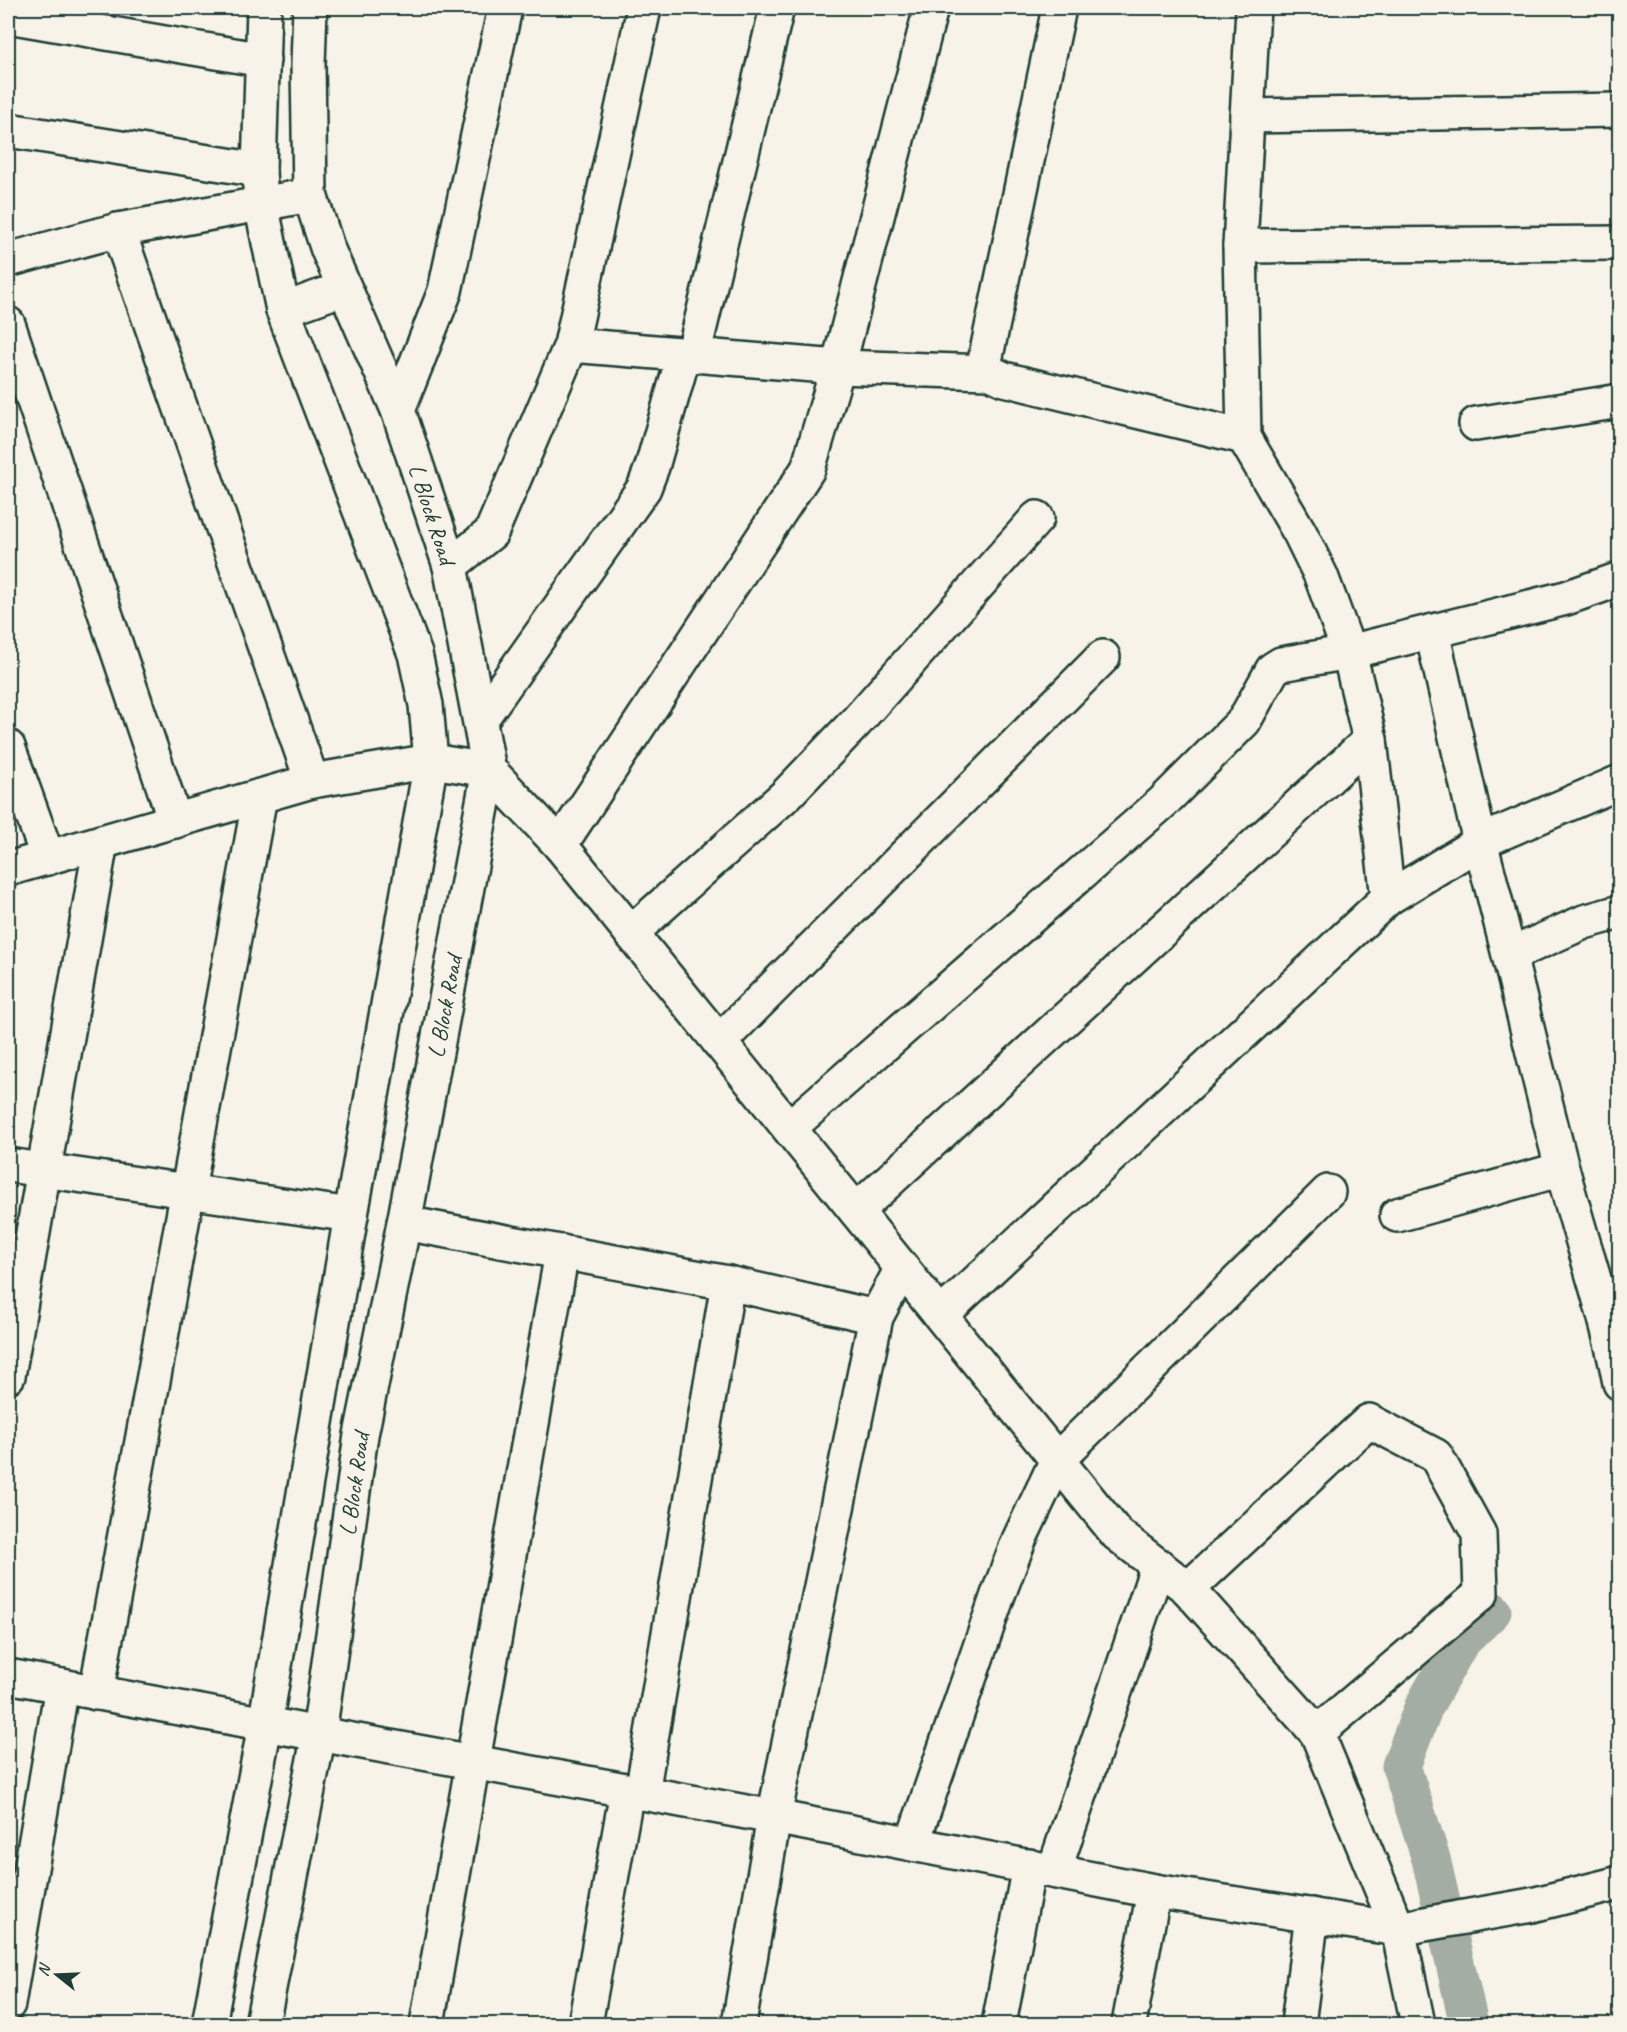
<svg xmlns="http://www.w3.org/2000/svg" width="1627" height="2032" font-family="Caveat,sans-serif">
<style>
.lines{fill:none;stroke-linecap:round;stroke-linejoin:round}
.canal{stroke:#a4ada3;stroke-width:39}
.street-casing{stroke:#1f3d34;stroke-width:38}
.secondary-casing{stroke:#1f3d34;stroke-width:38}
.primary-casing{stroke:#1f3d34;stroke-width:38}
.street{stroke:#f7f3e8;stroke-width:33}
.secondary{stroke:#f7f3e8;stroke-width:33}
.primary{stroke:#f7f3e8;stroke-width:33}
.labels{text-anchor:middle;stroke-width:4.5;stroke-linejoin:round;paint-order:stroke}
.street-label{font-size:24px;fill:#1f3d34;stroke:#f7f3e8}
</style>
<rect width="100%" height="100%" fill="#f7f3e8"/>
<filter id="ink" filterUnits="userSpaceOnUse"><feTurbulence type="fractalNoise" baseFrequency=".0167" numOctaves="2"/><feDisplacementMap in="SourceGraphic" scale="12" xChannelSelector="R" yChannelSelector="G"/><feConvolveMatrix kernelMatrix="1 2 1 2 8 2 1 2 1" color-interpolation-filters="sRGB"/></filter>
<g filter="url(#ink)">
<g class="lines">
<path class="canal" d="M1469,2024L1431,1859L1401,1766L1424,1706L1460,1642L1492,1611"/>
<defs>
<g id="street">
<path d="M1059,8L985,361L989,372L1004,379L1244,437"/>
<path d="M1253,8L1240,246L1244,437L1300,533L1321,576L1349,652L1370,740L1388,898"/>
<path d="M8,16L263,60"/>
<path d="M1247,116L1620,110"/>
<path d="M8,130L259,170"/>
<path d="M118,230L312,781"/>
<path d="M1240,246L1620,243"/>
<path d="M8,260L118,230L310,195"/>
<path d="M8,324L175,821"/>
<path d="M571,345L838,367L989,372"/>
<path d="M693,356L777,8"/>
<path d="M398,410L445,291L505,8"/>
<path d="M1476,424L1620,401"/>
<path d="M450,566L491,533L571,345L644,8"/>
<path d="M481,719L644,488L652,467L684,354"/>
<path d="M8,747L48,858"/>
<path d="M1620,782L1480,842C1509,950 1534,1060 1562,1168C1581,1240 1606,1310 1620,1383"/>
<path d="M560,845L808,469L838,367L931,8"/>
<path d="M8,869L312,781L431,761"/>
<path d="M631,933L786,795L856,722L1037,518"/>
<path d="M1510,955L1584,922L1620,912"/>
<path d="M719,1042L1103,657"/>
<path d="M789,1128L1163,802L1244,721L1273,669L1281,664L1349,652L1566,598L1620,579"/>
<path d="M8,1165L351,1215"/>
<path d="M856,1211L1370,740"/>
<path d="M1397,1215L1562,1169"/>
<path d="M404,1223L728,1283L642,1793"/>
<path d="M728,1283L876,1317"/>
<path d="M941,1315L1388,898L1480,842L1432,632"/>
<path d="M8,1376L101,842"/>
<path d="M1188,1589L1369,1421L1436,1456L1479,1534L1481,1594L1317,1733"/>
<path d="M8,1676L319,1734"/>
<path d="M96,1693L260,796"/>
<path d="M912,1844L998,1595L1019,1540L1057,1460L1328,1192"/>
<path d="M1054,1871L1158,1565"/>
<path d="M1419,1925L1532,1905"/>
<path d="M8,2004L62,1686"/>
<path d="M427,2024L562,1252"/>
<path d="M585,2024L627,1791"/>
<path d="M739,2024L774,1817L876,1317L902,1268"/>
<path d="M999,2024L1029,1866"/>
<path d="M1129,2024L1154,1891"/>
<path d="M1298,2024L1312,1915"/>
</g>
<g id="secondary">
<path d="M431,761L489,770L560,845L1117,1534L1188,1589L1317,1733L1398,1929L1418,2024"/>
<path d="M319,1734L774,1817L1154,1891L1398,1929L1415,1926"/>
<path d="M1532,1905L1620,1883"/>
</g>
<g id="primary">
<path d="M283,310L344,288"/>
<path d="M209,2024L265,1725L351,1215L431,761L426,705L415,654L283,310L261,204L259,170L264,8"/>
<path id="s1" d="M262,2024L319,1734L361,1435L404,1223L489,770L450,566L398,410L328,250L310,195L308,64L310,8"/>
</g>
</defs>
<use href="#street" class="street-casing"/>
<use href="#secondary" class="secondary-casing"/>
<use href="#primary" class="primary-casing"/>
<use href="#street" class="street"/>
<use href="#secondary" class="secondary"/>
<use href="#primary" class="primary"/>
</g>
</g>
<g class="labels">
<g class="street-label">
<text transform="translate(432 514) rotate(72)" y="8">L Block Road</text>
<text dy="8" stroke="none"><textPath href="#s1" startOffset="1034">L Block Road</textPath></text>
<text dy="8" stroke="none"><textPath href="#s1" startOffset="548">L Block Road</textPath></text>
</g>
</g>
<rect width="1627" height="2032" fill="none" stroke="#f7f3e8" stroke-width="30"/>
<rect x="15" y="15" width="1597" height="2002" fill="none" stroke="#1f3d34" stroke-width="2" filter="url(#ink)"/>
<g transform="translate(57 1975) rotate(288)" stroke="#f7f3e8" stroke-width="4.5" paint-order="stroke">
<path d="M0-4.5L10 22L0 15L-10 22Z" fill="#1f3d34"/>
<text y="-9" font-size="16" font-weight="bold" text-anchor="middle" fill="#1f3d34">N</text>
</g>
</svg>
